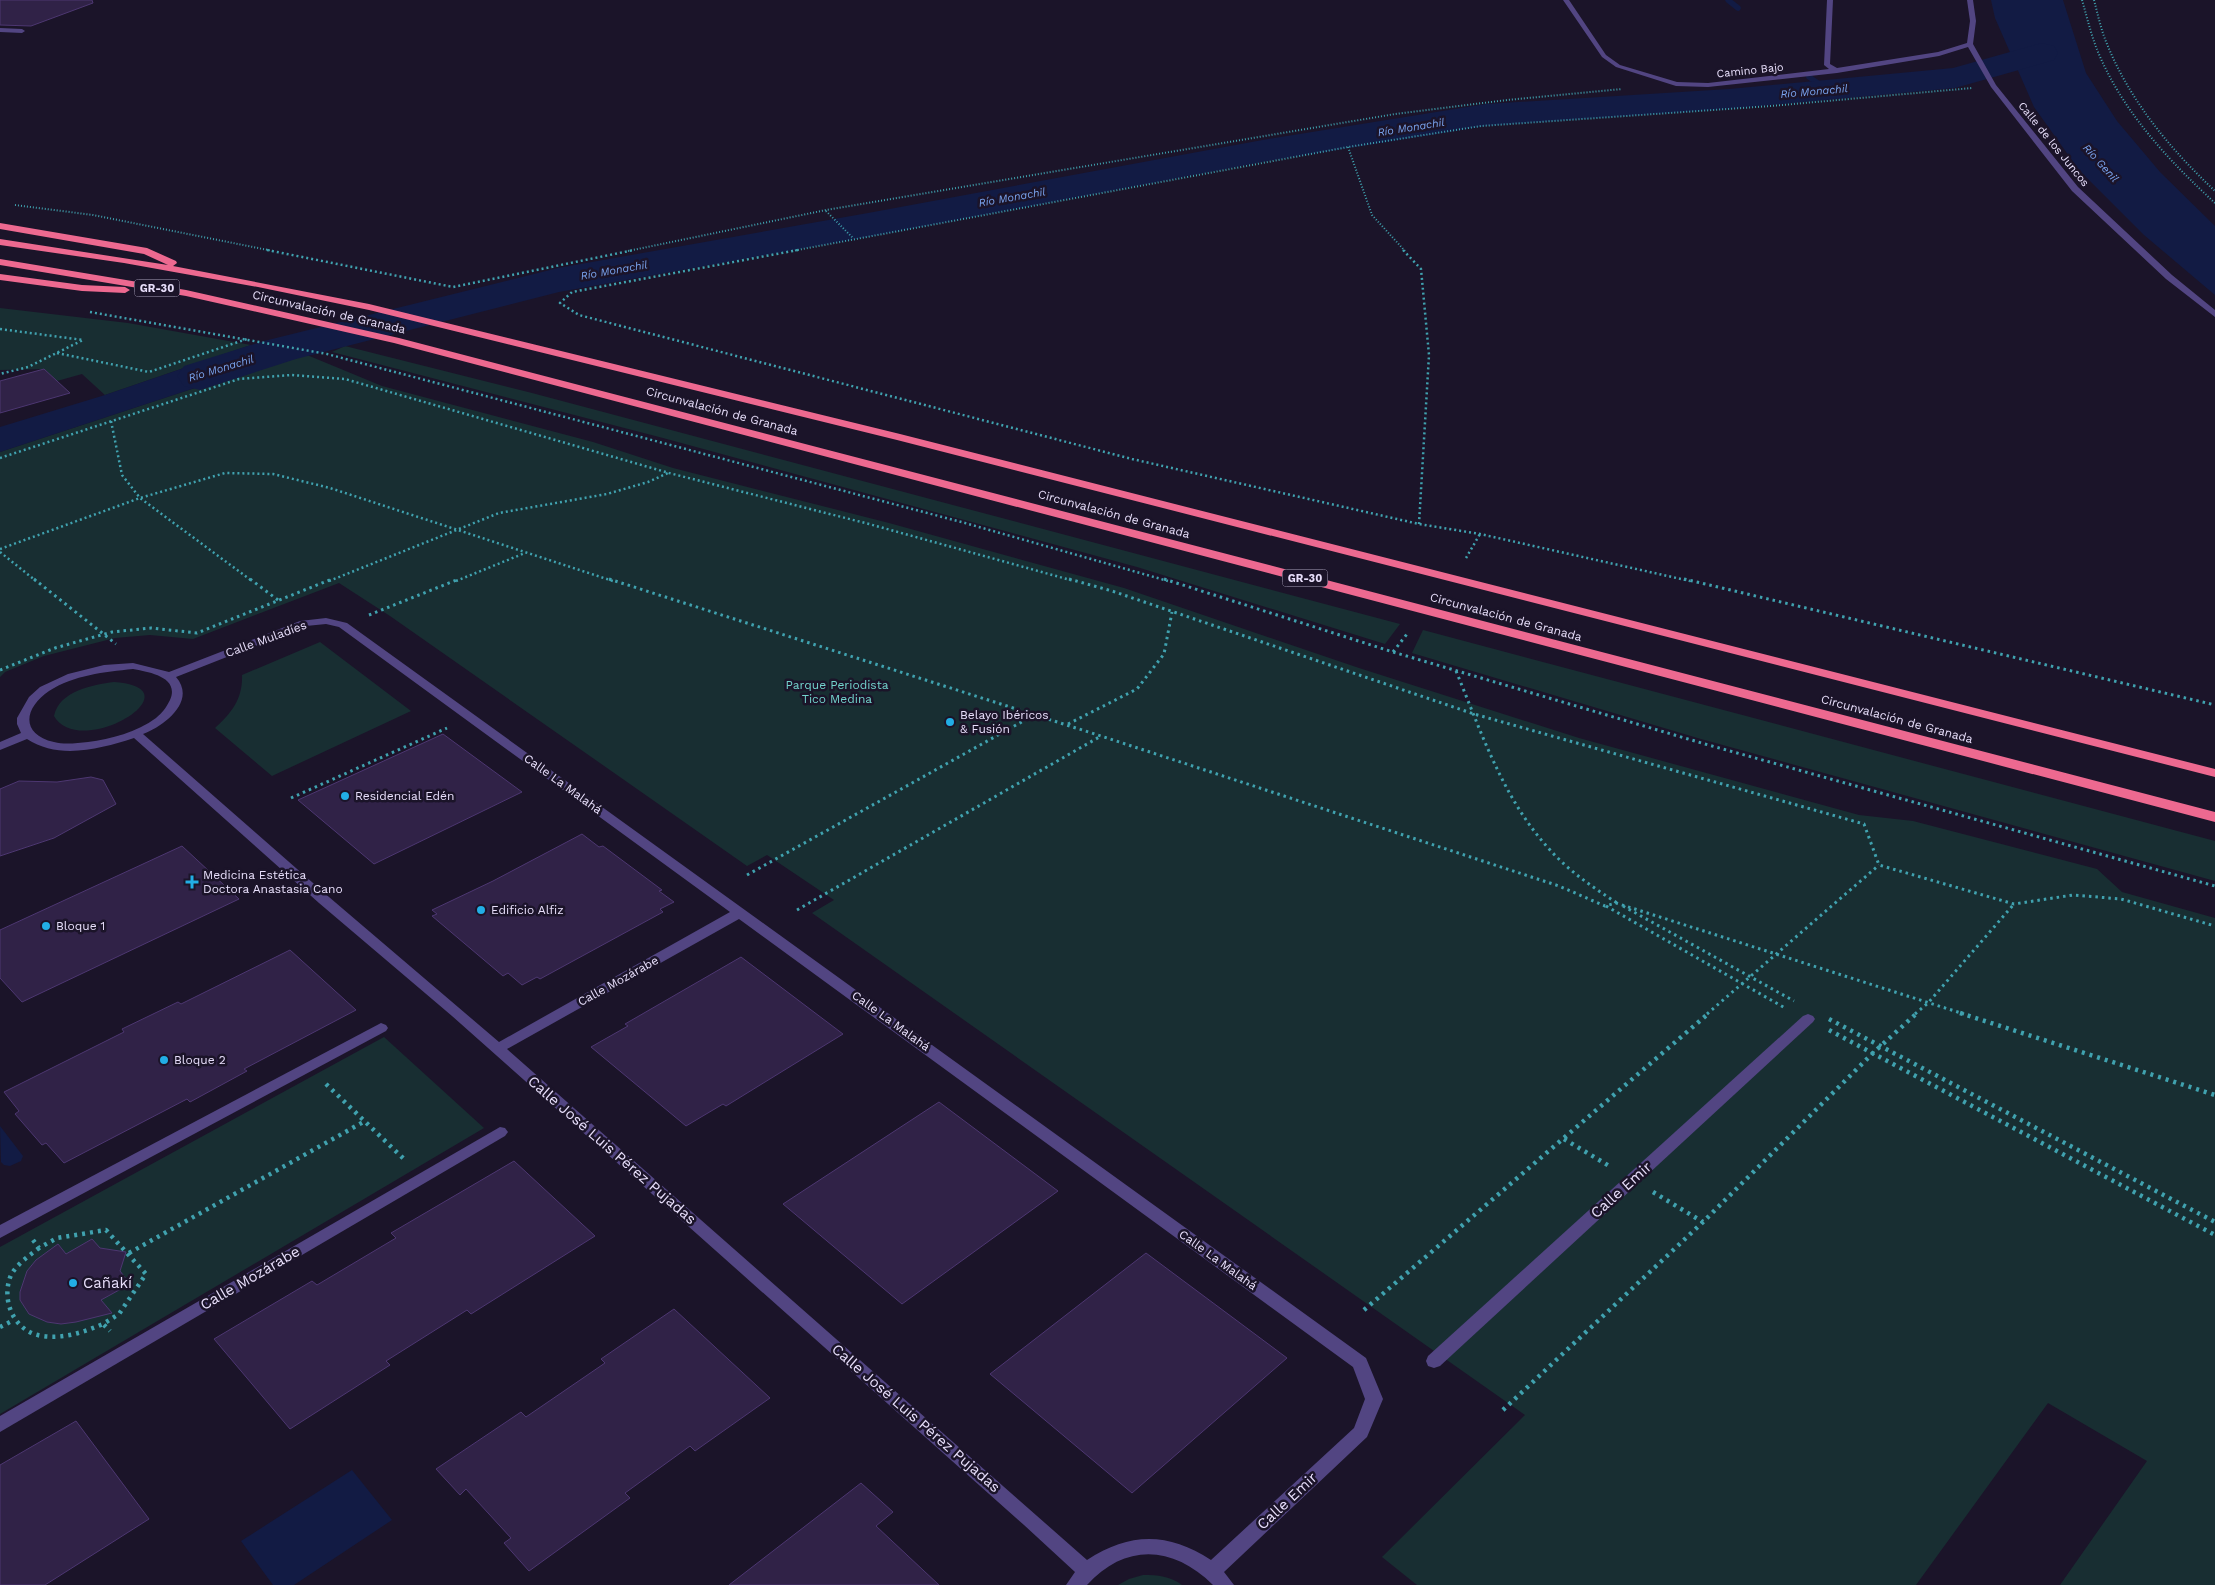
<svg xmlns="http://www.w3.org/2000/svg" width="2215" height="1585" font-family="'Work Sans',sans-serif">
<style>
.green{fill:#182e32}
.water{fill:#121b44}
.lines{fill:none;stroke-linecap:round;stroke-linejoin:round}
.stream{stroke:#121b44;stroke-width:5.5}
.river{fill:#121b44;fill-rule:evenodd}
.building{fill:#302247;stroke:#4d3771}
.path-far3{stroke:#40a2af;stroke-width:2;stroke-dasharray:1 2;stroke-linecap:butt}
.path-far2{stroke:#40a2af;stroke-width:2.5;stroke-dasharray:2 3;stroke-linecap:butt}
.path-far1{stroke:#40a2af;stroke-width:3;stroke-dasharray:2.5 4;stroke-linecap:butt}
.path{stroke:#40a2af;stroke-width:4.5;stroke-dasharray:3 5;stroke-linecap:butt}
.minor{fill:#524582;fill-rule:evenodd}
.highway{fill:#ed6990;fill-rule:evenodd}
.poi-dot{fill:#22aee5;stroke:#1b1429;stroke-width:2}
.labels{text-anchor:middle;stroke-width:5;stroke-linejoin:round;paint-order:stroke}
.far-street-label{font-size:11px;fill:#e8dffb;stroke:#1b1429}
.far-water-label{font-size:11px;font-style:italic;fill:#7aa4ef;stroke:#1b1429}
.shield{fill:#1b1429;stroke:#aaa2bc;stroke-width:1}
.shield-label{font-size:11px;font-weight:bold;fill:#e8dffb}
.street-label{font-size:12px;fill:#e8dffb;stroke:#1b1429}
.park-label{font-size:12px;fill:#73d4cd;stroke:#1b1429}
.poi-label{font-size:12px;fill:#e8dffb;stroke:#1b1429;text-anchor:start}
.near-street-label{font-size:15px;fill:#e8dffb;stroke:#1b1429}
.near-poi-label{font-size:15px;fill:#e8dffb;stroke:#1b1429;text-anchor:start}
</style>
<rect width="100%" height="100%" fill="#1b1429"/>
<g class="green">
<path d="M0,308L128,323L251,345L105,395L82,374L57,381L44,369L0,370Z"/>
<path d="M345,346L532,393L1400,624L1385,644L1137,567L663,438L332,352Z"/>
<path d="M307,355L382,386L593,442L673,468L889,523L1124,588L1359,668L1579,738L1859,815L1913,821L2097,869L2122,892L2215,918V1585H2060L2147,1461L2048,1403L1916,1585H1417L1382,1557L1525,1415L812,913L834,900L767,855L747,866L390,616L339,583L193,639L150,635L115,638L44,656L5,672L0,677V452L216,381Z"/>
<path d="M1423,630L2215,841V881L1701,739L1412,653Z"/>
<path d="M320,642L411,711L272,776L215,728C232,713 243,698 242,675Z"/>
<path d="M114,682C200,688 80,761 54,716C59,691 92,685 114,682Z"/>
<path d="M384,1037L484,1128L0,1414V1247Z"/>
<path d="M1143,1575C1158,1575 1170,1576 1182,1585H1118L1129,1579Z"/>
</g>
<g class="water">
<path d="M1991,0H2063L2086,73L2117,121L2160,172L2215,226V295L2144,235L2079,170L2034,107L1995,18Z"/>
<path d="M251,345L307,355L216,381L0,452V427L105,395Z"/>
<path d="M0,1126L23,1156L21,1161L10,1166L4,1165L1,1162Z"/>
<path d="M352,1470L392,1520L294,1585H273L241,1541Z"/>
</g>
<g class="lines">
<g class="stream">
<path d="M1728,0L1738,8"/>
<path d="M1809,77L1828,90"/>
</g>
<path class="river" d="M2042,43L2054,46L2058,53L2054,60L1955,88L1729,109L1486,126L1268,161L868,237L559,292L296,359L200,390L184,386L177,376L184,366L264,341L558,268L868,213L1268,139L1486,104L1729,89L1953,68Z"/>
</g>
<g class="building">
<path d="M0,0H92L93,3L31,26L0,25Z"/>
<path d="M44,369L70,393L0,413V381Z"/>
<path d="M443,734L522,792L374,864L298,800Z"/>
<path d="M91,777L103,780L116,804L54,838L0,856V789L19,781L57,782Z"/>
<path d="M582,834L599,847L603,846L662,890L659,891L674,902L660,909L663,912L540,979L537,977L522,985L508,973L503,976L432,916L437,914L432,910L493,881Z"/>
<path d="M182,846L239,899L22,1002L0,978V930Z"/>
<path d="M290,950L356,1010L244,1069L247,1071L190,1102L187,1099L64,1163L46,1143L42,1145L15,1114L19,1111L4,1092L124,1032L122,1029L178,1002L181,1004Z"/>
<path d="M741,957L843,1034L726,1106L723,1104L686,1126L591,1047L628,1026L625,1024Z"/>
<path d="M939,1102L1058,1191L902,1304L783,1204Z"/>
<path d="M514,1161L595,1236L471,1314L467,1310L386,1361L390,1365L290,1429L214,1339L312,1281L317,1285L396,1238L391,1233Z"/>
<path d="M92,1239L100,1248L126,1252L120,1271L130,1284L101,1300L112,1313L76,1322L61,1324L47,1322L29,1314L20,1300V1292L27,1271L36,1260L58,1244L66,1254Z"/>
<path d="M1146,1253L1287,1358L1132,1493L990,1374Z"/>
<path d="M674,1309L770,1398L695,1451L690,1446L625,1493L630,1498L529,1571L504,1543L511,1538L466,1489L460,1495L436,1469L521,1412L526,1417L605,1363L601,1359Z"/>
<path d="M76,1421L149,1519L45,1585H0V1465Z"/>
<path d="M861,1483L893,1512L876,1526L939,1585H729Z"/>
</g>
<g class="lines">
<g class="path-far3">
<path d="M2082,0C2087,17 2091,35 2098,52C2123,112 2168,160 2215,203"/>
<path d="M2094,0C2098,15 2101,30 2107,44C2130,101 2170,149 2215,191"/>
<path d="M1348,147L1372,215L1405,251"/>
<path d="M15,205L93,215L273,251"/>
<path d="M826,211L853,238"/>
<path d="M628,251L826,210L1395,114L1507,100L1622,89"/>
<path d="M792,251L1348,147L1481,126L1771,106L1972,88"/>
</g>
<g class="path-far2">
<path d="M267,250L453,287L634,250"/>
<path d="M798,250L572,292L560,303L579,315L1132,459L1419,524L1480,534L1690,581"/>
<path d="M1403,250L1421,269L1429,355L1419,524"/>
<path d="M90,312L327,354L965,523L1168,581"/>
<path d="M0,329L83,340L28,367L0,374"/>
<path d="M57,353L149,372L247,339"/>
<path d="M111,421L122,475L140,498L252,581"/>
<path d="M0,458L239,379L291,375L345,379L669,473L869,524L1074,581"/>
<path d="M0,549L140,498L225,473L273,474L330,488L613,581"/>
<path d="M0,552L36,581"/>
<path d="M1466,558L1480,534"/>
<path d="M329,581L499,513L607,494L648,482L668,473"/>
<path d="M456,581L525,553"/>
</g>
<g class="path-far1">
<path d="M34,579L116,644"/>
<path d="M250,579L278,600"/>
<path d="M609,579L1101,736L1559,886L1605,906L1616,903L1964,1014"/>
<path d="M1069,579L1112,591L1474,714L1864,824L1879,865L2014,904L2073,895L2121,899L2215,926"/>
<path d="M1164,579L1393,652L1705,744L2215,886"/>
<path d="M1684,579L2215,705"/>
<path d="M369,615L459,579"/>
<path d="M1393,652L1407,634"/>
<path d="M0,670L55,648L112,632L151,628L197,633L332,579"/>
<path d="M1456,671C1482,734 1504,801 1551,851C1570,872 1594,888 1617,903"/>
<path d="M1068,724L1137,689L1164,654L1172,612"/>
<path d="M291,798L447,728"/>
<path d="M747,875L1034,715"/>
<path d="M1606,906L1785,1008"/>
<path d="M1623,906L1794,1001"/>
<path d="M797,910L1101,736"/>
<path d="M1707,1014L1879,865"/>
<path d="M1915,1014L1928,1003L2014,904"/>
</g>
<g class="path">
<path d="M1960,1013L2215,1095"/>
<path d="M1829,1019L2215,1222"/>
<path d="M1829,1030L2215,1235"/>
<path d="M326,1084L406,1161"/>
<path d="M1564,1139L1611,1167"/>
<path d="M1653,1192L1703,1222"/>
<path d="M33,1240L39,1248L57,1238L106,1230L146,1274L119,1314L103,1324L110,1331"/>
<path d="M39,1248C30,1255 17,1264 11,1275C0,1301 15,1333 43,1336C64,1339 84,1332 103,1324"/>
<path d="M129,1253L365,1121"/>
<path d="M1364,1310L1709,1013"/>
<path d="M0,1327L10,1322"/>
<path d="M1503,1410L1703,1222L1873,1053L1917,1013"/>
</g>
<g class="minor">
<path d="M1563,0H1569L1606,55L1620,65L1677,82L1708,83L1829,69L1824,65L1827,0H1833L1830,64L1837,68L1938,52L1967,43L1970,21L1967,0H1973L1976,21L1973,44L1996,85L2078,187L2172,275L2215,310V317L2166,279L2072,191L1991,87L1968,47L1939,56L1837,73L1708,87L1676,86L1616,67L1602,57Z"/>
<path d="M0,28L22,29L25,31L22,33L0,32Z"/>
<path d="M326,618L347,623L1366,1358L1383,1399L1367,1437L1224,1572L1234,1585H1213C1173,1545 1125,1543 1087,1585H1066L1075,1572L1024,1525L452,1016L319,903L134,738C100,749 59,760 27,739L0,750V742L21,733L17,724V718L29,697L40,687L68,674L104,665L133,663L169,672L300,621ZM326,624L339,627L730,912L499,1042L329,897L143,734C164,726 197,701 176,677L306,626ZM133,669C149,672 180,677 170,700C166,708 162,713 156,718C137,732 111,739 88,742C77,743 65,745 54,742C20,734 24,708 49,691C74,675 104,672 133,669ZM739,919L1353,1367L1365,1399L1354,1428L1211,1560C1168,1532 1130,1532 1087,1560L507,1049Z"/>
<path d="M1808,1014L1813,1016L1815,1019L1813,1022L1440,1366L1434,1368L1428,1366L1426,1361L1428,1356L1803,1016Z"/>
<path d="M381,1023L386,1025L388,1028L386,1031L0,1238V1225Z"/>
<path d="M500,1127L505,1128L508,1132L505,1136L0,1432V1416Z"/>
</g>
<g class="highway">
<path d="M0,223L147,248L176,261L177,263L173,266L369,304L900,434L2215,769V777L897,440L369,310L258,287L124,263L0,245V239L168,265L144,254L0,229Z"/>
<path d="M0,259L186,290L399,338L2215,812V822L394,343L186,296L0,265Z"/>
<path d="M0,274L82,285L125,287L130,290L125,293L82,291L0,280Z"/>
</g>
</g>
<g class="poi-dot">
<circle cx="950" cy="722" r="5"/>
<circle cx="345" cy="796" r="5"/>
<path d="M189.5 874.5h5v5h5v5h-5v5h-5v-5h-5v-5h5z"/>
<circle cx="481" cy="910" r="5"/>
<circle cx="46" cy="926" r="5"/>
<circle cx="164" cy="1060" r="5"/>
<circle cx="73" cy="1283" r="5"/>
</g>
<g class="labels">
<g class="far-street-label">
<text transform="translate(1750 70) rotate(-6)" y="4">Camino Bajo</text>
<text transform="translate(2054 144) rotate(51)" y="4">Calle de los Juncos</text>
</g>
<g class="far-water-label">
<text transform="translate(1814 91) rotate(-5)" y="4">Río Monachil</text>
<text transform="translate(1411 127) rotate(-9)" y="4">Río Monachil</text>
<text transform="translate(2101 163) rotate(48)" y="4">Río Genil</text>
<text transform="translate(1012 197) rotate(-10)" y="4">Río Monachil</text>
<text transform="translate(614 270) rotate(-10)" y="4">Río Monachil</text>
<text transform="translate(221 368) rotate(-17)" y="4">Río Monachil</text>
</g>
<g class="shield">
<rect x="134.5" y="279.5" width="45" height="17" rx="4"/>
<rect x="1282.5" y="569.5" width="45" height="17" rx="4"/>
</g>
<g class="shield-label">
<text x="157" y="292">GR-30</text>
<text x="1305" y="582">GR-30</text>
</g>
<g class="street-label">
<text transform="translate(329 312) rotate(13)" y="4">Circunvalación de Granada</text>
<text transform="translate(722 411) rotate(15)" y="4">Circunvalación de Granada</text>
<text transform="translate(1114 514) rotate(15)" y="4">Circunvalación de Granada</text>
<text transform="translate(1506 617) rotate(15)" y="4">Circunvalación de Granada</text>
<text transform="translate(266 639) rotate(-20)" y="4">Calle Muladíes</text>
<text transform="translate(1897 719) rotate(15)" y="4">Circunvalación de Granada</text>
<text transform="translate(563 784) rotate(36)" y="4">Calle La Malahá</text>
<text transform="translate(618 981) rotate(-29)" y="4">Calle Mozárabe</text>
<text transform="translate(891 1021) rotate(36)" y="4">Calle La Malahá</text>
<text transform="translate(1218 1260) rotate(36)" y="4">Calle La Malahá</text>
</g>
<g class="park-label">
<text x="837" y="689">Parque Periodista<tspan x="837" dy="14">Tico Medina</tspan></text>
</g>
<g class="poi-label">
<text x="960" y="719">Belayo Ibéricos<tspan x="960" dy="14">&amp; Fusión</tspan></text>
<text x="355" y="800">Residencial Edén</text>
<text x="203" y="879">Medicina Estética<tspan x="203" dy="14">Doctora Anastasia Cano</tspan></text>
<text x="491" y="914">Edificio Alfiz</text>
<text x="56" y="930">Bloque 1</text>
<text x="174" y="1064">Bloque 2</text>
</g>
<g class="near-street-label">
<text transform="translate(612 1150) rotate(41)" y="5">Calle José Luis Pérez Pujadas</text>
<text transform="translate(1621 1190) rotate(-42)" y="5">Calle Emir</text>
<text transform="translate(250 1278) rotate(-30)" y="5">Calle Mozárabe</text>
<text transform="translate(916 1418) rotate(41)" y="5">Calle José Luis Pérez Pujadas</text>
<text transform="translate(1287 1501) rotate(-43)" y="5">Calle Emir</text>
</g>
<g class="near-poi-label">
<text x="83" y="1288">Cañakí</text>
</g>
</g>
</svg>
